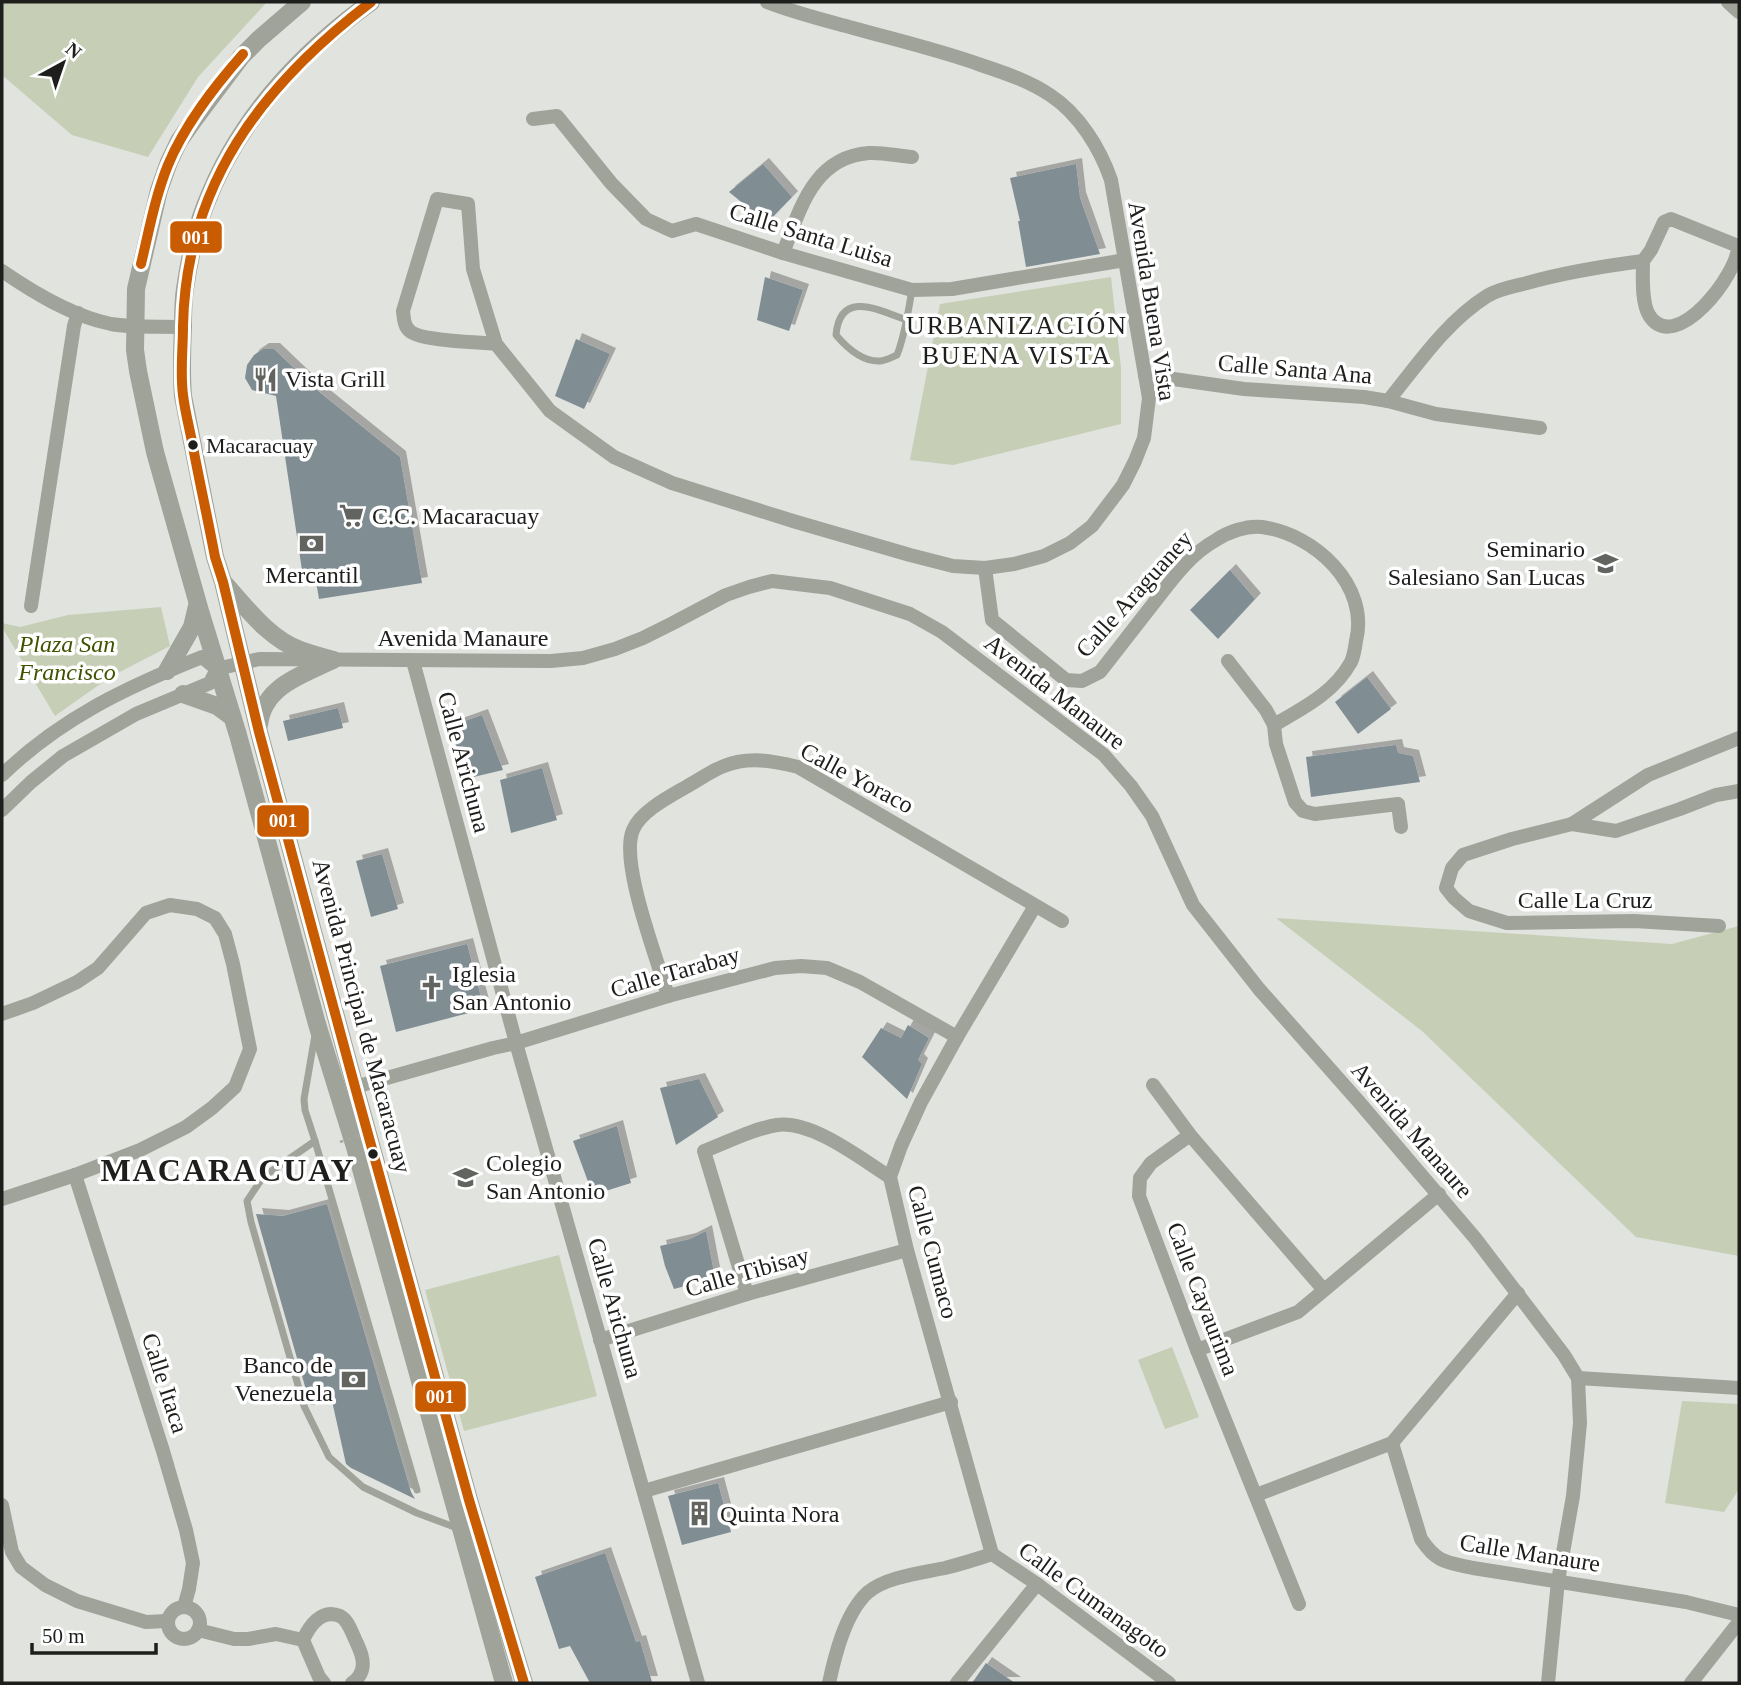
<svg xmlns="http://www.w3.org/2000/svg" width="1741" height="1685" font-family="'Times New Roman',serif">
<style>
.green{fill:#c6ceb6}
.building{fill:#808e94;filter:url(#shadow)}
.lines{fill:none;stroke-linecap:round;stroke-linejoin:round}
.service{stroke:#a0a399;stroke-width:7}
.minor{stroke:#a0a399;stroke-width:14}
.tertiary{stroke:#a0a399;stroke-width:18}
.path-bridge{stroke:#a5a7a1;stroke-width:2.5;stroke-dasharray:3.5 5;stroke-linecap:butt}
.bus-1-casing{stroke:#fff;stroke-width:16}
.bus-1{stroke:#c95b00;stroke-width:10}
.bus-dot{fill:#1e1f1c;stroke:#fff;stroke-width:2.5}
.labels{text-anchor:middle;stroke-width:7;stroke-linejoin:round;paint-order:stroke}
.bus-label{font-size:22px;fill:#1e1f1c;stroke:#fff;text-anchor:start}
.street-label{font-size:24px;fill:#1e1f1c;stroke:#fff}
.poi-label{font-size:24px;fill:#1e1f1c;stroke:#fff;text-anchor:start}
.park-label{font-size:24px;font-style:italic;fill:#405200;stroke:#fff}
.neighbourhood-label{font-size:26px;letter-spacing:2px;fill:#1e1f1c;stroke:#fff}
.district-label{font-size:32px;font-weight:bold;letter-spacing:2px;fill:#1e1f1c;stroke:#fff}
.line-badge{stroke:#fff;stroke-width:2.5}
.badge-label{font-size:19px;text-anchor:middle;font-weight:bold;fill:#fff}
</style>
<defs>
<filter id="shadow"><feDropShadow dx="6" dy="-6" stdDeviation="0" flood-color="#0004"/></filter>
</defs>
<rect width="100%" height="100%" fill="#e1e3df"/>
<g class="green">
<path d="M2,2H267L198,77L148,157L72,135L2,75Z"/>
<path d="M1111,277L1121,368V424L953,465L910,460L940,304Z"/>
<path d="M161,607L170,646L110,677L55,716L2,627V623L20,627L68,615Z"/>
<path d="M1276,918L1672,944L1739,926V1256L1636,1237L1422,1031Z"/>
<path d="M559,1255L597,1396L464,1431L425,1290Z"/>
<path d="M1172,1347L1199,1417L1165,1429L1138,1360Z"/>
<path d="M1682,1401L1739,1404V1489L1724,1512L1665,1503Z"/>
</g>
<g class="building">
<path d="M763,164L792,197L767,223L729,192Z"/>
<path d="M1076,164L1080,198L1100,254L1026,267L1018,221H1020L1010,178Z"/>
<path d="M765,277L803,290L789,331L757,320Z"/>
<path d="M576,339L610,354L584,409L555,396Z"/>
<path d="M263,349H274L318,391L400,457L422,583L319,599L315,575L303,577L276,396L252,390L245,378L247,365L254,355Z"/>
<path d="M1230,570L1255,599L1218,639L1190,610Z"/>
<path d="M1367,677L1391,709L1358,734L1335,702Z"/>
<path d="M338,708L343,728L288,741L283,721Z"/>
<path d="M482,715L503,770L465,779L451,726Z"/>
<path d="M1396,745L1398,753L1413,756L1420,782L1311,797L1306,757Z"/>
<path d="M542,768L557,820L511,833L500,780Z"/>
<path d="M382,854L398,909L371,917L356,861Z"/>
<path d="M467,944L484,1009L396,1032L380,966Z"/>
<path d="M908,1025L929,1038L918,1060L922,1064L907,1099L862,1057L881,1028L901,1038Z"/>
<path d="M699,1079L718,1117L676,1145L660,1088Z"/>
<path d="M617,1126L631,1183L593,1195L573,1141Z"/>
<path d="M327,1204L411,1492L415,1499L351,1468L346,1464L332,1401L311,1405L310,1404L256,1214L283,1216Z"/>
<path d="M706,1231L715,1278L674,1289L665,1266L660,1246L690,1239Z"/>
<path d="M718,1483L731,1532L682,1545L668,1496Z"/>
<path d="M605,1553L636,1642L640,1641L652,1682L590,1683L570,1646L559,1649L535,1577Z"/>
<path d="M986,1663L1015,1683H972Z"/>
</g>
<g class="lines">
<g class="service">
<path d="M906,320C879,310 840,289 836,335C847,348 862,362 880,361C885,361 892,357 897,355C905,335 908,312 912,290"/>
<path d="M315,1035L304,1099L305,1110L315,1141L417,1490"/>
<path d="M315,1141L263,1177L247,1201L251,1222L304,1406L329,1457L363,1487L417,1513L457,1528"/>
</g>
<g class="minor">
<path d="M1728,2L1739,12"/>
<path d="M533,119L557,116L611,183L646,219L672,231L696,224L783,253L912,290L952,289L1125,260"/>
<path d="M783,253C800,210 813,157 869,153C882,152 898,156 912,157"/>
<path d="M2,271C34,293 72,316 111,324C134,328 160,326 183,327"/>
<path d="M496,344C479,342 423,341 411,332C404,327 404,319 403,311L437,199L468,204L473,269L496,344L550,411L614,457L672,483L793,521L910,555L953,566L985,568L1014,564L1044,556L1070,543L1092,526L1123,485L1135,461L1144,438L1149,398L1111,180C1100,148 1079,114 1050,95C1029,81 1005,73 981,65C939,50 896,40 853,28C824,20 795,13 767,2"/>
<path d="M1145,375L1244,389L1364,397L1388,401C1418,364 1446,322 1487,296C1498,289 1515,286 1527,283C1566,272 1604,266 1643,261L1651,250L1664,222L1671,219L1738,246C1739,273 1675,357 1649,315C1641,302 1643,275 1643,261"/>
<path d="M1388,401L1436,414L1540,428"/>
<path d="M985,568L992,620L1066,680L1082,681L1100,672C1118,649 1135,627 1153,604C1172,580 1189,555 1216,540C1228,532 1247,525 1262,527C1314,534 1370,585 1356,641C1355,648 1354,656 1351,662C1334,693 1303,708 1274,725"/>
<path d="M31,606L74,326L78,313"/>
<path d="M413,661L516,1043L698,1683"/>
<path d="M1228,661L1266,710L1274,725L1276,744L1295,802L1303,811L1315,814L1398,804L1401,827"/>
<path d="M217,669L259,659L551,661L583,658L615,649L643,638L673,623L726,595L749,587L772,581L830,588L910,614L942,632L1104,755L1131,786L1152,816L1193,905L1259,989L1359,1102L1475,1238L1564,1355L1578,1378L1580,1423L1573,1496L1558,1581L1548,1683"/>
<path d="M2,775C61,718 127,687 202,657L217,669"/>
<path d="M2,810L31,782L63,756L136,714L210,683L217,669"/>
<path d="M1572,824L1616,831L1680,809L1716,795L1739,791"/>
<path d="M1719,926L1634,921L1507,923L1469,911L1454,898L1446,888L1452,868L1463,855L1512,839L1572,824L1648,775L1739,738"/>
<path d="M668,996C658,961 619,862 633,830C641,810 673,795 691,784C702,778 713,770 724,766C749,756 773,761 798,767L1062,921"/>
<path d="M2,1014L33,1003L77,982L98,968L146,913L170,905L197,909L215,918L225,934L233,964L250,1049L235,1087L212,1108L186,1127L140,1150L75,1175L2,1199"/>
<path d="M1153,1085L1190,1135L1323,1289"/>
<path d="M355,1087L493,1048L516,1043L668,996L775,968L801,966L827,968L860,982L957,1037"/>
<path d="M1190,1135L1151,1163L1140,1178L1139,1196L1197,1350L1299,1604"/>
<path d="M75,1175L163,1451L186,1530L193,1563L189,1589L184,1607"/>
<path d="M747,1294L704,1151C728,1142 752,1129 777,1125C812,1120 861,1159 890,1177"/>
<path d="M600,1340L747,1294L907,1250"/>
<path d="M1197,1350L1298,1312L1439,1194"/>
<path d="M1578,1378L1739,1388"/>
<path d="M1392,1443L1421,1539C1437,1563 1446,1562 1473,1568L1686,1602L1739,1615"/>
<path d="M644,1491L951,1402"/>
<path d="M1256,1495L1392,1443L1518,1293"/>
<path d="M2,1505L12,1552L21,1567L45,1585L77,1601L146,1622L167,1621"/>
<path d="M992,1554L907,1250L890,1177L901,1146L921,1102L957,1037L1035,906"/>
<path d="M992,1554L1037,1584L1169,1683"/>
<circle cx="184" cy="1623" r="16"/>
<path d="M198,1630L234,1639H248L276,1634L303,1640"/>
<path d="M324,1683L319,1677L303,1640C309,1627 321,1608 340,1616C348,1620 351,1631 355,1639C359,1648 365,1659 362,1670C360,1676 357,1680 352,1683"/>
<path d="M829,1683C835,1655 845,1614 867,1593C885,1577 921,1573 945,1568C961,1564 977,1559 992,1554"/>
<path d="M957,1683L1037,1584"/>
<path d="M1691,1683L1739,1622"/>
</g>
<g class="tertiary">
<path d="M302,2L259,39L241,57L196,117L179,141L169,162L159,190L136,289L135,350L138,371L155,452L200,611L238,735L317,1024L355,1147L504,1683"/>
<path d="M371,2C299,54 237,121 205,206C195,232 189,261 185,289C183,301 183,314 183,326C182,349 181,372 183,396L215,557L223,582L259,732L355,1087L469,1500L524,1683"/>
<path d="M224,583C247,608 268,638 300,650C311,654 322,657 333,660"/>
<path d="M167,671L192,627L197,606"/>
<path d="M183,694L217,706L232,717"/>
<path d="M259,725C263,686 302,675 333,660"/>
</g>
<path class="path-bridge" d="M340,1142L376,1130"/>
<defs>
<g id="bus-1">
<path d="M371,2C262,85 186,184 183,326C183,349 180,372 183,395C185,412 190,430 193,447C200,484 208,520 215,557L223,582L259,732L355,1087L469,1500L524,1683"/>
<path d="M141,264C149,231 155,197 168,165C185,124 214,87 243,54"/>
</g>
</defs>
<use href="#bus-1" class="bus-1-casing"/>
<use href="#bus-1" class="bus-1"/>
</g>
<defs>
<symbol id="restaurant-bare" viewBox="-9 -9 18 18"><path d="M-5-6h1v4h1v-4h1v4h1v-4h1v5L-1.5 .5V6h-2V.5L-5-1ZM5-6V6H3V1.5H1.5Q1.5-4 5-6Z" fill="#626460" stroke="#fff" stroke-width="2.5" paint-order="stroke"/></symbol>
<symbol id="supermarket-bare" viewBox="-9 -9 18 18"><path d="M-6-5.5h2.5l.6 2H6L4.5 2H-2.5L-4.4-4H-6ZM-1.5 3.2a1.3 1.3 0 1 0 .1 0ZM3 3.2a1.3 1.3 0 1 0 .1 0Z" fill="#626460" stroke="#fff" stroke-width="2.5" paint-order="stroke"/></symbol>
<symbol id="bank-bare" viewBox="-9 -9 18 18"><path d="M-6-4H6V4H-6ZM0-2.3a2.3 2.3 0 1 0 0 4.6a2.3 2.3 0 1 0 0-4.6Z" fill="#626460" stroke="#fff" stroke-width="2.5" paint-order="stroke"/></symbol>
<symbol id="university-bare" viewBox="-9 -9 18 18"><path d="M0-5L7-2L0 1L-7-2ZM-4 1L0 2.5L4 1V4Q0 6-4 4Z" fill="#626460" stroke="#fff" stroke-width="2.5" paint-order="stroke"/></symbol>
<symbol id="church-bare" viewBox="-9 -9 18 18"><path d="M-1.2-6h2.4v3.5h3.3v2.4h-3.3V6h-2.4V-.1h-3.3v-2.4h3.3Z" fill="#626460" stroke="#fff" stroke-width="2.5" paint-order="stroke"/></symbol>
<symbol id="school-bare" viewBox="-9 -9 18 18"><path d="M0-5L7-2L0 1L-7-2ZM-4 1L0 2.5L4 1V4Q0 6-4 4Z" fill="#626460" stroke="#fff" stroke-width="2.5" paint-order="stroke"/></symbol>
<symbol id="building-bare" viewBox="-9 -9 18 18"><path d="M-4-6H4V6H1V3H-1V6H-4ZM-2.5-4.3h1.7v1.8h-1.7ZM.8-4.3h1.7v1.8H.8ZM-2.5-1h1.7V.8h-1.7ZM.8-1h1.7V.8H.8Z" fill="#626460" stroke="#fff" stroke-width="2.5" paint-order="stroke"/></symbol>
</defs>
<g fill-rule="evenodd">
<use href="#restaurant-bare" x="248" y="362" width="35" height="35"/>
<use href="#supermarket-bare" x="334" y="498" width="35" height="35"/>
<use href="#bank-bare" x="294" y="526" width="35" height="35"/>
<use href="#university-bare" x="1588" y="546" width="35" height="35"/>
<use href="#church-bare" x="414" y="970" width="35" height="35"/>
<use href="#school-bare" x="448" y="1160" width="35" height="35"/>
<use href="#bank-bare" x="336" y="1362" width="35" height="35"/>
<use href="#building-bare" x="682" y="1496" width="35" height="35"/>
</g>
<g class="bus-dot">
<circle cx="193" cy="445" r="6"/>
<circle cx="373" cy="1154" r="6"/>
</g>
<g class="labels">
<g class="bus-label">
<text x="206" y="453">Macaracuay</text>
</g>
<g class="street-label">
<text transform="translate(811 235) rotate(17)" y="8">Calle Santa Luisa</text>
<text transform="translate(1152 301) rotate(81)" y="8">Avenida Buena Vista</text>
<text transform="translate(1295 369) rotate(5)" y="8">Calle Santa Ana</text>
<text transform="translate(1134 594) rotate(-48)" y="8">Calle Araguaney</text>
<text x="463" y="646">Avenida Manaure</text>
<text transform="translate(1055 692) rotate(38)" y="8">Avenida Manaure</text>
<text transform="translate(464 762) rotate(75)" y="8">Calle Arichuna</text>
<text transform="translate(857 778) rotate(28)" y="8">Calle Yoraco</text>
<text x="1585" y="908">Calle La Cruz</text>
<text transform="translate(675 972) rotate(-16)" y="8">Calle Tarabay</text>
<text transform="translate(362 1016) rotate(75)" y="8">Avenida Principal de Macaracuay</text>
<text transform="translate(1412 1130) rotate(49)" y="8">Avenida Manaure</text>
<text transform="translate(933 1252) rotate(75)" y="8">Calle Cumaco</text>
<text transform="translate(747 1272) rotate(-16)" y="8">Calle Tibisay</text>
<text transform="translate(1203 1299) rotate(69)" y="8">Calle Cayaurima</text>
<text transform="translate(615 1308) rotate(74)" y="8">Calle Arichuna</text>
<text transform="translate(165 1383) rotate(72)" y="8">Calle Itaca</text>
<text transform="translate(1530 1553) rotate(9)" y="8">Calle Manaure</text>
<text transform="translate(1094 1600) rotate(36)" y="8">Calle Cumanagoto</text>
</g>
<g class="poi-label">
<text x="285" y="387">Vista Grill</text>
<text x="372" y="524">C.C. Macaracuay</text>
<text x="1585" y="557" text-anchor="end">Seminario<tspan x="1585" dy="28">Salesiano San Lucas</tspan></text>
<text x="312" y="583" text-anchor="middle">Mercantil</text>
<text x="452" y="982">Iglesia<tspan x="452" dy="28">San Antonio</tspan></text>
<text x="486" y="1171">Colegio<tspan x="486" dy="28">San Antonio</tspan></text>
<text x="333" y="1373" text-anchor="end">Banco de<tspan x="333" dy="28">Venezuela</tspan></text>
<text x="720" y="1522">Quinta Nora</text>
</g>
<g class="park-label">
<text x="67" y="652">Plaza San<tspan x="67" dy="28">Francisco</tspan></text>
</g>
<g class="neighbourhood-label">
<text x="1017" y="334">URBANIZACIÓN<tspan x="1017" dy="30">BUENA VISTA</tspan></text>
</g>
<g class="district-label">
<text x="228" y="1181">MACARACUAY</text>
</g>
</g>
<g class="line-badge">
<rect x="169" y="220" width="54" height="34" rx="7" fill="#c95b00"/>
<rect x="256" y="804" width="54" height="34" rx="7" fill="#c95b00"/>
<rect x="414" y="1380" width="53" height="33" rx="7" fill="#c95b00"/>
</g>
<g class="badge-label">
<text x="196" y="244">001</text>
<text x="283" y="827">001</text>
<text x="440" y="1403">001</text>
</g>
<rect width="1741" height="1685" fill="none" stroke="#1e1f1c" stroke-width="7"/>
<g transform="translate(63 63) rotate(40)" stroke="#ffffff" stroke-width="5" paint-order="stroke">
<path d="M0-5L12 26L0 18L-12 26Z" fill="#1e1f1c"/>
<text y="-10" font-size="19" font-weight="bold" text-anchor="middle" fill="#1e1f1c">N</text>
</g>
<path d="M32 1643v10h124v-10" fill="none" stroke="#1e1f1c" stroke-width="3.5"/>
<text x="42" y="1643" font-size="21" fill="#1e1f1c" stroke="#ffffff" stroke-width="5" paint-order="stroke">50 m</text>
</svg>
